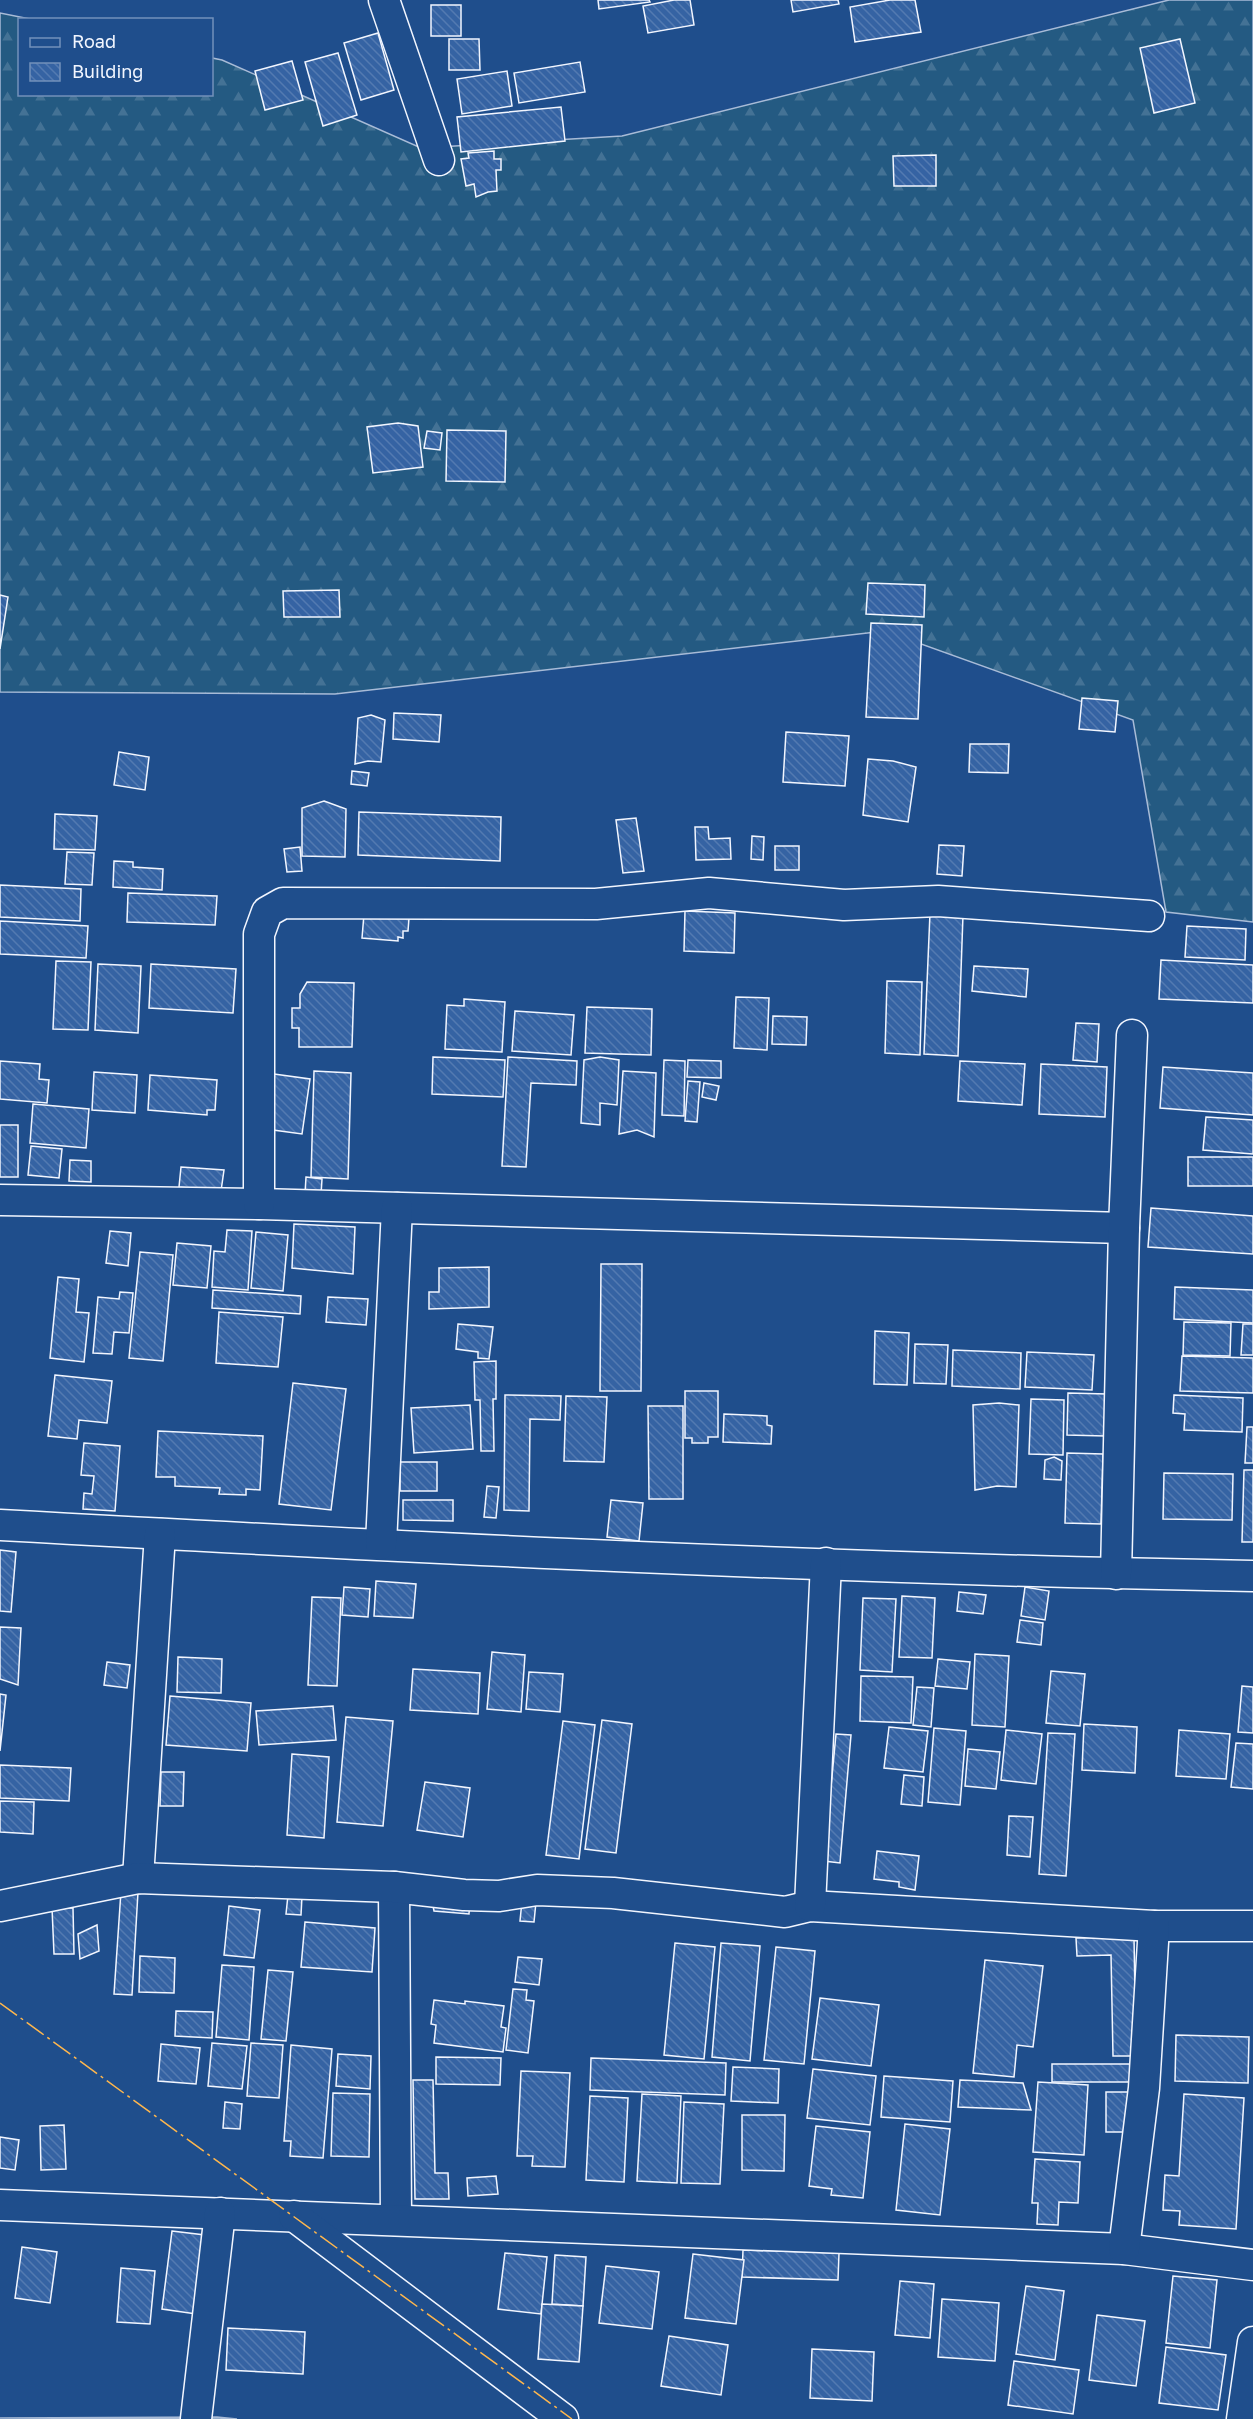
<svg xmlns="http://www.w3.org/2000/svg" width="1253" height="2419" font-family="'Golos Text',sans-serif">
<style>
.grass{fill:url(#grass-dots);stroke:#a8bbd7;stroke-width:1.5}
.forest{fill:url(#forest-firs);stroke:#a8bbd7;stroke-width:1.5}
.building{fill:url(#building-back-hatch);stroke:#f2f6ff;stroke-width:1.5}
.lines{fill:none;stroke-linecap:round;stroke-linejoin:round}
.minor-casing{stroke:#f2f6ff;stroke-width:33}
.minor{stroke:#1f4e8c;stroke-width:30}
.power{stroke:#ffb74d;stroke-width:1.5;stroke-dasharray:21 4.5 3 4.5;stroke-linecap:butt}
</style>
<defs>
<pattern id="grass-dots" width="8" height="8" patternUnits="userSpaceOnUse" patternTransform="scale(1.5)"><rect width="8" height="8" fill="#245a82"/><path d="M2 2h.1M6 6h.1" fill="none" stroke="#447295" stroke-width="1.8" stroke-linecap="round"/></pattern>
<pattern id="forest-firs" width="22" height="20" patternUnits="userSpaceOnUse" patternTransform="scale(1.5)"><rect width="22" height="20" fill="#245a82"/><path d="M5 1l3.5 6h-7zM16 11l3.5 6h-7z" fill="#447295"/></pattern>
<pattern id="building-back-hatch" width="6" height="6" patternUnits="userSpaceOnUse" patternTransform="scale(1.5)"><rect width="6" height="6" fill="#3563a3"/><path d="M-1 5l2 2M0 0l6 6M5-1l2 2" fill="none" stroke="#537ab1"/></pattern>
</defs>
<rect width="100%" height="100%" fill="#1f4e8c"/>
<path class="grass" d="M217,2417L237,2419L0,2418Z"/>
<path class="forest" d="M1169,0H1253V922L1166,912L1133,720L885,631L335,694L0,692V13L30,19L20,20V94H212V58L222,60L421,148L622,136Z"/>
<g class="building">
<path d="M598,0H649L650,2L599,9Z"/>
<path d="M674,0H690L694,25L648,33L643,6Z"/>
<path d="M791,0H838L839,4L793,12Z"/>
<path d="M890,0H915L921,32L855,42L850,7Z"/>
<rect x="431" y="5" width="30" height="31"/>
<path d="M378,33L394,90L361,100L344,43Z"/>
<path d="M449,39H479L480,70H449Z"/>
<path d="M1180,39L1195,103L1154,113L1140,48Z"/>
<path d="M338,53L357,115L323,126L305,62Z"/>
<path d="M292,61L303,100L265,110L255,71Z"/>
<path d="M580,62L585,92L519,103L514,73Z"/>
<path d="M507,71L512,106L462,114L457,79Z"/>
<path d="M561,107L565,141L461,152L457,117Z"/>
<path d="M494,151V159H501V170H496L497,191L488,192L476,197L474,184L466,186L461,159L469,158L468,153Z"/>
<path d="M936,155V186H894L893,156Z"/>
<path d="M398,423L418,426L423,467L373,473L367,427Z"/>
<path d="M447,430L506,431L505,482L446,481Z"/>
<path d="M427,431L442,433L440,450L424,448Z"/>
<path d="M868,583L925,585L924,617L866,614Z"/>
<path d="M339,590L340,617H284L283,591Z"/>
<path d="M0,595L8,597L0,649Z"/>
<path d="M871,623L922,625L918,719L866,717Z"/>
<path d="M1082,698L1118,701L1115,732L1079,729Z"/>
<path d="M394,713L441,715L439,742L393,739Z"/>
<path d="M371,715L385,720L381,762L368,761L355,764L358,718Z"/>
<path d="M786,732L849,736L845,786L783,782Z"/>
<path d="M970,744H1009L1008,773L969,772Z"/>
<path d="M119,752L149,757L145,790L114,785Z"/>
<path d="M868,759L893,761L916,767L908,822L863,815Z"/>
<path d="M352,771L369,773L367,786L351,784Z"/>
<path d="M324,801L346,809L345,857L302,856V808Z"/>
<path d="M359,812L501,817L500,861L358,855Z"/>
<path d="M55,814L97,816L95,850L54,849Z"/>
<path d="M636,818L644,871L623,873L616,820Z"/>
<path d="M695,827H708L709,839L730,838L731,859L696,860Z"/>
<path d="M752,836L764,837L763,860L751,859Z"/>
<path d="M939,845L964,846L962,876L937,874Z"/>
<rect x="775" y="846" width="24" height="24"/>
<path d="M300,847L302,871L287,872L284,849Z"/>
<path d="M67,852L94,853L92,885L65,884Z"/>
<path d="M114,861L133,862V867L163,869L162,890L113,887Z"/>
<path d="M0,885L81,889L80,921L0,917Z"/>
<path d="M128,893L217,896L215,925L127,922Z"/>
<path d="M685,911L735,913L734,953L684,951Z"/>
<path d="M930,913L963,915L958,1056L924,1054Z"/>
<path d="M364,914L409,918L408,931H403V938L398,937V941L362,938Z"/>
<path d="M0,921L88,926L86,958L0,954Z"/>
<path d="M1187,926L1246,929L1245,960L1185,957Z"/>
<path d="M1161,960L1253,965V1003L1159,999Z"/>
<path d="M56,961L91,962L88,1030L53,1029Z"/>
<path d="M98,964L141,966L138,1033L95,1030Z"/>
<path d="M151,964L236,969L233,1013L149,1008Z"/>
<path d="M974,966L1028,969L1026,997L972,991Z"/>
<path d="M887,981L922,982L920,1055L885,1053Z"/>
<path d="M307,982L354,983L352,1047H299V1028H292V1008H300V994Z"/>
<path d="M736,997L769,998L767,1050L734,1048Z"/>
<path d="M464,999L505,1002L502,1052L445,1049L447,1005L464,1006Z"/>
<path d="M587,1007L652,1009L651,1055L585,1053Z"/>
<path d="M515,1011L574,1015L571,1055L512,1051Z"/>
<path d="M773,1016L807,1017L806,1045L772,1044Z"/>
<path d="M1076,1023L1099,1024L1097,1062L1073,1060Z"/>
<path d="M433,1057L505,1060L503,1097L432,1094Z"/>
<path d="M508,1057L577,1061L576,1085L531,1083L526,1167L502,1166Z"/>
<path d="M600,1057L619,1060L617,1105L600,1103V1125L581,1123L584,1060Z"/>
<path d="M664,1060L685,1061L684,1116L662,1115Z"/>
<path d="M688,1060L721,1061V1078L687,1077Z"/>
<path d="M0,1061L40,1064L39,1079L49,1080L47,1103L0,1099Z"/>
<path d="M960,1061L1025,1064L1022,1105L958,1101Z"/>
<path d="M1041,1064L1107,1067L1105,1117L1039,1114Z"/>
<path d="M1163,1067L1253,1073V1115L1160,1108Z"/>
<path d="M314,1071L351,1073L348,1179L311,1177Z"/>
<path d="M623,1071L656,1073L654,1137L637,1130L619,1134Z"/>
<path d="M94,1072L137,1075L135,1113L92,1110Z"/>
<path d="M274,1074L310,1079L302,1134L266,1129Z"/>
<path d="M150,1075L217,1080L215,1110H207V1115L148,1110Z"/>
<path d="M688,1081L700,1082L697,1122L685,1121Z"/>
<path d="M704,1083L719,1086L716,1100L702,1097Z"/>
<path d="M33,1104L89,1109L86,1148L30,1143Z"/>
<path d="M1206,1117L1253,1120V1154L1203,1150Z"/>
<rect x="0" y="1125" width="18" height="52"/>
<path d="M31,1146L62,1149L59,1178L28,1175Z"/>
<rect x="1188" y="1157" width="65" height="29"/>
<path d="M70,1160L91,1161V1182L69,1181Z"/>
<path d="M181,1167L224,1170L221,1191L179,1187Z"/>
<path d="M306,1177L322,1179L321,1195L305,1194Z"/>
<path d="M1151,1208L1253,1216V1254L1148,1247Z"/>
<path d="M294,1224L355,1227L353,1274L292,1268Z"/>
<path d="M227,1230L252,1231L248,1290L212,1287L214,1251L225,1252Z"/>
<path d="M110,1231L131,1233L128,1266L106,1263Z"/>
<path d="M256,1232L288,1235L283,1291L251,1288Z"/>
<path d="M177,1243L211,1246L207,1288L173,1285Z"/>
<path d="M140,1252L173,1255L163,1361L129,1358Z"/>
<path d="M601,1264H642L641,1391H600Z"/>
<path d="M489,1267V1307L429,1309V1292H439V1268Z"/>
<path d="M58,1277L79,1279L76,1312L89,1313L84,1362L50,1358Z"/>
<path d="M1175,1287L1253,1290V1323L1174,1319Z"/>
<path d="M213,1290L301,1296L300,1314L212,1308Z"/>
<path d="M120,1292L133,1293L129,1333L114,1332L112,1354L93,1353L98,1297L119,1299Z"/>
<path d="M328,1297L368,1299L366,1325L326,1322Z"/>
<path d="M219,1312L283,1317L278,1367L216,1363Z"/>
<path d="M1184,1322L1231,1323L1230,1356L1183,1355Z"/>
<path d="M458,1324L493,1327L489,1359L478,1358V1352L456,1349Z"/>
<path d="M1243,1324H1253V1355H1241Z"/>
<path d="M875,1331L909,1333L907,1385L874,1384Z"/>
<path d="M915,1344L948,1345L946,1384L914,1383Z"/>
<path d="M953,1350L1021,1353L1020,1389L952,1386Z"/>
<path d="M1027,1352L1094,1355L1092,1390L1025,1387Z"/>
<path d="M1182,1356L1253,1358V1393L1180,1391Z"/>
<path d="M496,1361V1399H493L494,1451H481L480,1400H475L474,1362Z"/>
<path d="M55,1375L112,1381L107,1423L79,1420L77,1439L48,1436Z"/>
<path d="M293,1383L346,1389L331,1510L279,1504Z"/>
<path d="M685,1391H718V1437H708V1443H692V1438H685Z"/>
<path d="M1068,1393L1107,1394L1105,1436L1067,1435Z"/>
<path d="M505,1395L561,1396L560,1420L530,1419L529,1511L504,1510Z"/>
<path d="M1174,1395L1243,1398L1242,1432L1184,1430L1185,1414L1173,1413Z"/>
<path d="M566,1396L607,1397L604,1462L564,1461Z"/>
<path d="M1031,1399L1064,1400L1063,1455L1029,1454Z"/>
<path d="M999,1403L1019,1405L1016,1487L997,1486L975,1490L973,1405Z"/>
<path d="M470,1405L473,1449L414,1453L411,1408Z"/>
<path d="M648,1406H683V1499H649Z"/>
<path d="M724,1414L767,1416V1425L772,1426L771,1444L723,1442Z"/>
<path d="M1247,1427H1253V1463H1245Z"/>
<path d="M158,1431L263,1436L260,1490L246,1489V1495L219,1494L220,1488L175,1486V1477H156Z"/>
<path d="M84,1443L120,1446L115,1511L83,1509L84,1493L92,1494L94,1476L81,1475Z"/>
<path d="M1067,1453L1103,1454L1101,1524L1065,1523Z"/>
<path d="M1054,1457L1062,1461L1061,1480L1044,1479L1045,1460Z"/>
<rect x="400" y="1462" width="37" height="29"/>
<path d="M1244,1470H1253V1542H1242Z"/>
<path d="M1164,1473L1233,1474L1232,1520L1163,1519Z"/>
<path d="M487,1486L499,1487L496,1518L484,1517Z"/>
<path d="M403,1500H453V1521L403,1520Z"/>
<path d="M611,1500L643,1503L639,1541L607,1537Z"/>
<path d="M0,1550L16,1552L11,1612L0,1611Z"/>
<path d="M376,1581L416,1584L413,1618L374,1616Z"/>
<path d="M344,1587L370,1589L368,1617L342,1615Z"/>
<path d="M1025,1587L1049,1591L1045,1620L1021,1616Z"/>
<path d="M959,1592L986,1595L983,1614L957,1611Z"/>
<path d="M902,1596L935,1598L932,1658L899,1657Z"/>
<path d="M312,1597L341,1598L337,1686L308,1685Z"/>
<path d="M863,1598L896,1599L892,1672L860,1670Z"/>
<path d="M1020,1620L1043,1623L1041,1645L1017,1642Z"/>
<path d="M0,1627L21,1628L18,1685L0,1679Z"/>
<path d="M492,1652L525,1655L521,1712L487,1709Z"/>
<path d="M975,1654L1009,1656L1005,1727L972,1725Z"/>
<path d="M178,1657L222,1659L221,1693L177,1692Z"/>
<path d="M938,1659L970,1662L967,1689L935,1686Z"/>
<path d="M107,1662L130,1665L127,1688L104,1685Z"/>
<path d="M413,1669L480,1673L478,1714L410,1710Z"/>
<path d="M1051,1671L1085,1674L1080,1726L1046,1723Z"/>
<path d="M529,1672L563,1674L560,1712L526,1709Z"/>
<path d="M861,1676L913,1677L911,1723L860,1721Z"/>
<path d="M1242,1686L1253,1687V1733L1238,1732Z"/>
<path d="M917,1687L934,1688L931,1727L913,1725Z"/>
<path d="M0,1694L6,1695L0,1751Z"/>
<path d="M170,1696L251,1703L247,1751L166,1745Z"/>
<path d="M333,1706L336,1740L259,1745L256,1711Z"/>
<path d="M346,1717L393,1721L383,1826L337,1822Z"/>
<path d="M602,1720L632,1724L616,1853L585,1849Z"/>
<path d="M563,1721L595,1725L579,1859L546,1855Z"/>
<path d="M1084,1724L1137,1727L1135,1773L1082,1770Z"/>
<path d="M889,1727L928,1731L923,1772L884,1768Z"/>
<path d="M934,1728L966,1731L960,1805L928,1802Z"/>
<path d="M1006,1730L1042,1734L1036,1784L1001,1780Z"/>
<path d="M1179,1730L1230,1734L1226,1779L1176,1776Z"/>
<path d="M1048,1733L1075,1734L1066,1876L1039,1874Z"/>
<path d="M836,1734L851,1735L840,1863L824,1861Z"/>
<path d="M1236,1743L1253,1744V1789L1231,1787Z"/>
<path d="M968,1749L1000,1752L996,1789L965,1786Z"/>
<path d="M292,1754L329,1757L324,1838L287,1835Z"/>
<path d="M0,1765L71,1768L69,1801L0,1798Z"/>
<path d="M161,1772H184L183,1806H160Z"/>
<path d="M904,1775L924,1777L922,1806L901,1804Z"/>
<path d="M425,1782L470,1788L463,1837L417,1830Z"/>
<path d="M0,1801L34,1802L33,1834L0,1832Z"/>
<path d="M1009,1816L1033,1817L1030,1857L1007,1855Z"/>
<path d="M877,1851L919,1856L915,1890L899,1887V1882L874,1879Z"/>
<path d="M121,1891L138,1892L132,1995L114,1994Z"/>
<path d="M288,1895L302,1896L301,1915L286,1914Z"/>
<path d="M431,1895L470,1899L469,1914L434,1911Z"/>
<path d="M522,1901L536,1902L534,1922L520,1921Z"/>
<path d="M229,1906L260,1910L254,1958L224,1955Z"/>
<path d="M52,1908H73L74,1954H54Z"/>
<path d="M305,1922L375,1928L372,1972L301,1967Z"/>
<path d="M97,1925L99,1951L80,1959L78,1934Z"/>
<path d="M1134,1937L1136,2056H1113L1111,1955L1077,1956L1076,1938Z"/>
<path d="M675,1943L715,1947L704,2059L664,2055Z"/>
<path d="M721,1943L760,1946L750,2061L712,2057Z"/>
<path d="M776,1947L815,1951L804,2064L764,2060Z"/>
<path d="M140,1956L175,1958L174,1993L139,1992Z"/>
<path d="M518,1957L542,1959L539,1985L515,1982Z"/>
<path d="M985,1960L1043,1966L1033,2047L1017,2045L1014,2077L973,2073Z"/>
<path d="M222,1965L254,1967L249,2040L216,2037Z"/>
<path d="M268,1970L293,1972L286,2041L261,2039Z"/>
<path d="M513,1989L527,1990L526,2000L534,2001L528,2053L506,2050Z"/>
<path d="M820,1998L879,2005L871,2066L812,2059Z"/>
<path d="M434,2000L465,2004V2001L504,2006L501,2027L506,2028L503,2052L434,2043L436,2025L431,2024Z"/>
<path d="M176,2011L213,2012L212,2038L175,2036Z"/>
<path d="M1176,2035L1249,2037L1248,2083L1175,2081Z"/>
<path d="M212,2043L247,2046L242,2089L208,2086Z"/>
<path d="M251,2043L283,2045L279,2098L247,2096Z"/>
<path d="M161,2044L200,2048L196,2084L158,2081Z"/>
<path d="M291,2045L332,2049L323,2158L290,2156L291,2141H284Z"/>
<path d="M338,2054L371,2056L370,2089L336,2086Z"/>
<path d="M436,2057L501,2058L500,2085L436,2084Z"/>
<path d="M591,2058L726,2063L725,2095L590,2090Z"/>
<rect x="1052" y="2064" width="81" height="18"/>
<path d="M733,2067L779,2069L778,2103L731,2101Z"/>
<path d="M813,2069L876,2076L870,2125L807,2118Z"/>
<path d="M521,2071L570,2073L565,2167L532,2166L533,2156H517Z"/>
<path d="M884,2076L953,2081L950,2122L881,2117Z"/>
<path d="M413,2080H433L435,2173H448L449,2199H415Z"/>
<path d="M960,2080L1023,2083L1031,2110L958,2107Z"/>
<path d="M1038,2082L1088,2085L1084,2155L1033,2152Z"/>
<rect x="1106" y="2092" width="22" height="40"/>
<path d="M333,2093L370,2094L369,2157L331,2156Z"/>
<path d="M642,2094L681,2096L677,2183L637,2181Z"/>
<path d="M1184,2094L1244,2098L1236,2229L1179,2225L1180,2211L1163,2210L1165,2175L1179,2176Z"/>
<path d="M590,2096L628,2098L624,2182L586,2180Z"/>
<path d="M225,2102L242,2104L240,2129L223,2128Z"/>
<path d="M684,2102L724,2104L720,2184L681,2183Z"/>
<path d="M742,2115H785L784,2171L742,2170Z"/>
<path d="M905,2124L950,2129L940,2215L896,2210Z"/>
<path d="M64,2125L66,2169L41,2170L40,2126Z"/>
<path d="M816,2126L870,2132L863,2198L831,2195L832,2189L809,2186Z"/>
<path d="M0,2137L19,2140L15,2170L0,2168Z"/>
<path d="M1035,2159L1080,2162L1078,2203L1059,2202L1058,2225L1037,2224L1038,2203H1032Z"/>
<path d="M496,2176L498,2194L468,2196L467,2178Z"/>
<path d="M172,2231L213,2236L203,2315L162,2309Z"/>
<path d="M22,2247L57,2252L50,2303L15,2298Z"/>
<path d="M743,2250L839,2253L838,2280L742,2277Z"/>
<path d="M505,2253L547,2257L541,2314L498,2309Z"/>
<path d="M693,2254L744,2260L736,2324L685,2318Z"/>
<path d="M555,2255L586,2257L583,2306L552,2304Z"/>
<path d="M606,2266L659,2272L652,2329L599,2323Z"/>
<path d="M121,2268L155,2271L150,2324L117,2322Z"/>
<path d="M1173,2276L1217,2280L1210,2348L1166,2343Z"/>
<path d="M900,2281L934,2284L930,2338L895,2335Z"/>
<path d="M1026,2286L1064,2291L1055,2360L1016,2354Z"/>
<path d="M942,2299L999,2303L995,2361L938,2357Z"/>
<path d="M542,2304L583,2306L579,2362L538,2359Z"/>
<path d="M1097,2315L1145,2321L1136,2386L1089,2380Z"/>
<path d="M228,2328L305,2332L303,2374L226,2370Z"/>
<path d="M669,2336L728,2345L721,2395L661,2386Z"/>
<path d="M1166,2347L1226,2355L1218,2410L1159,2403Z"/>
<path d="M812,2349L874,2352L872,2401L810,2398Z"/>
<path d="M1014,2361L1079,2370L1073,2414L1008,2405Z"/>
</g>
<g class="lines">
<defs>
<g id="minor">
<path d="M384,0L439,160"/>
<path d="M0,1200L259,1204L1124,1228"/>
<path d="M259,1204V934L267,912L283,903L596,904L709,893L844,905L938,901L1149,916"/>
<path d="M0,1525C417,1548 835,1569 1253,1576"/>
<path d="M381,1544L397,1208"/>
<path d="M1116,1574L1124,1228L1132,1035"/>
<path d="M138,1878L160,1534"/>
<path d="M394,1887L396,2220"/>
<path d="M0,1906L138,1878L394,1887L464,1895L499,1896L537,1890L613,1893L785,1912L810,1906L1154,1926H1253"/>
<path d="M810,1906L826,1563"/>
<path d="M0,2205L1124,2249L1253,2265"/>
<path d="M294,2216L563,2419"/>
<path d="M1124,2249L1144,2088L1154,1926"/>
<path d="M196,2419L220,2213"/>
<path d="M1242,2419L1253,2342"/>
</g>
</defs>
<use href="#minor" class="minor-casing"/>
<use href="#minor" class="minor"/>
<path class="power" d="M0,2003L572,2419"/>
</g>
<rect x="18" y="18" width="195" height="78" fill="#1f4e8c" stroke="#7391ba" stroke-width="1.5"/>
<rect x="30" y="38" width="30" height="9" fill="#1f4e8c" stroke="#7391ba" stroke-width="1.5"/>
<text x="72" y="48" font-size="18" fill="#f2f6ff">Road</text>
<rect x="30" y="63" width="30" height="18" fill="url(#building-back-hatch)" stroke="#7391ba" stroke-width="1.5"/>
<text x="72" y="78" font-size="18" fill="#f2f6ff">Building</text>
</svg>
